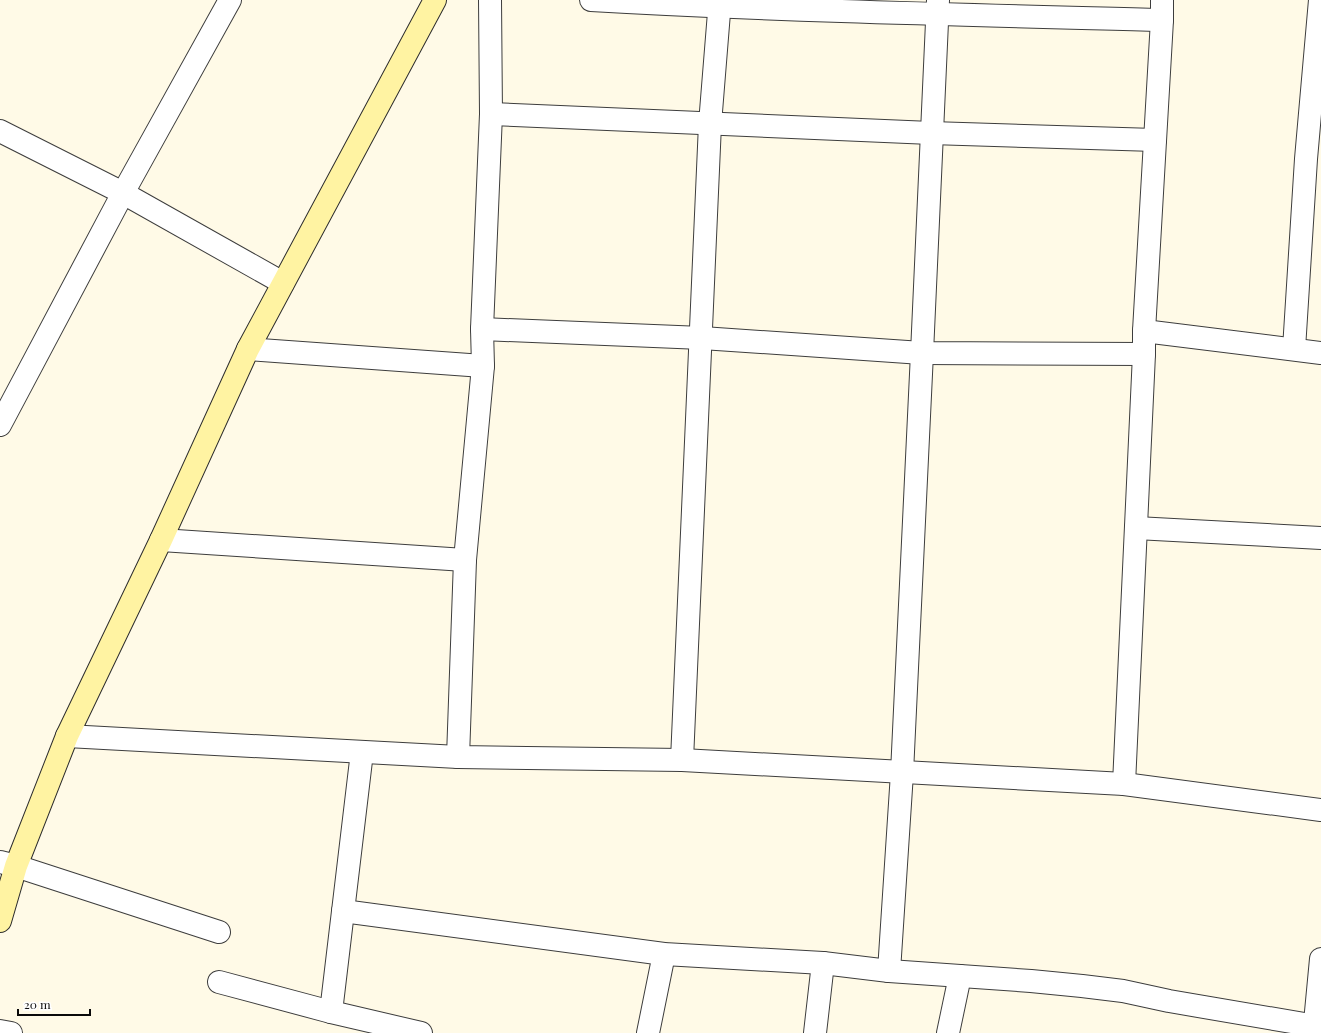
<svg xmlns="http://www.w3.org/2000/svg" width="1321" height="1033" font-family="'Playfair Display',serif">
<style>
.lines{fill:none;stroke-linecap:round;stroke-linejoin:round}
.street-casing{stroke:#3d3d3d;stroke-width:24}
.secondary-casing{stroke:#2c2c2c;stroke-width:24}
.street{stroke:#fff;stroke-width:22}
.secondary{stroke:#fff3a2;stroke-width:22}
</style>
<rect width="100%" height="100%" fill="#fffae7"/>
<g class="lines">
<defs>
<g id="street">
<path d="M591,0C781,11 971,15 1162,20"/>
<path d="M491,114L931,133L1155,140"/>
<path d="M0,131L123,193L283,283"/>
<path d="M482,329L702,338L922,353L1144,354"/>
<path d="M1144,331L1321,353"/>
<path d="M248,349L483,366"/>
<path d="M1294,349L1306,159L1320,0"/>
<path d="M0,425L123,193L230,0"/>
<path d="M1136,528L1321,538"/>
<path d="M161,540L465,560"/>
<path d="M67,736L458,757L682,760L1124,784L1321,810"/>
<path d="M458,757L465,560L483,366L482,329L491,114L490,0"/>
<path d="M682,760L710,124L720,0"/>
<path d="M1124,784L1144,354V331L1162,20V0"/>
<path d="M0,862L16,866L219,932"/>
<path d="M343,911L664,954L823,963L889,971L1031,981L1082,986L1123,991L1169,1001L1321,1027"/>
<path d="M889,971L902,773L922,353L938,0"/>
<path d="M219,982L331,1012L421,1033"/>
<path d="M331,1012L362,752"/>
<path d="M0,1031L11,1033"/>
<path d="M648,1033L664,954"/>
<path d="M815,1033L823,963"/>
<path d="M948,1033L960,976"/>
<path d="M1314,1033L1321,959"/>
</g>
<path id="secondary" d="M0,921L16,866L67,736L161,540L248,349L435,0"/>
</defs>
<use href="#street" class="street-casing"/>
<use href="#secondary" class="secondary-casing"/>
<use href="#street" class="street"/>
<use href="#secondary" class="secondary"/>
</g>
<path d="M18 1009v6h72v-6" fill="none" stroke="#0a0a0a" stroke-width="2"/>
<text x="24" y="1009" font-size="12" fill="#0a0a0a" stroke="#ffffff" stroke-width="3" paint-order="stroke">20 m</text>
</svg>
